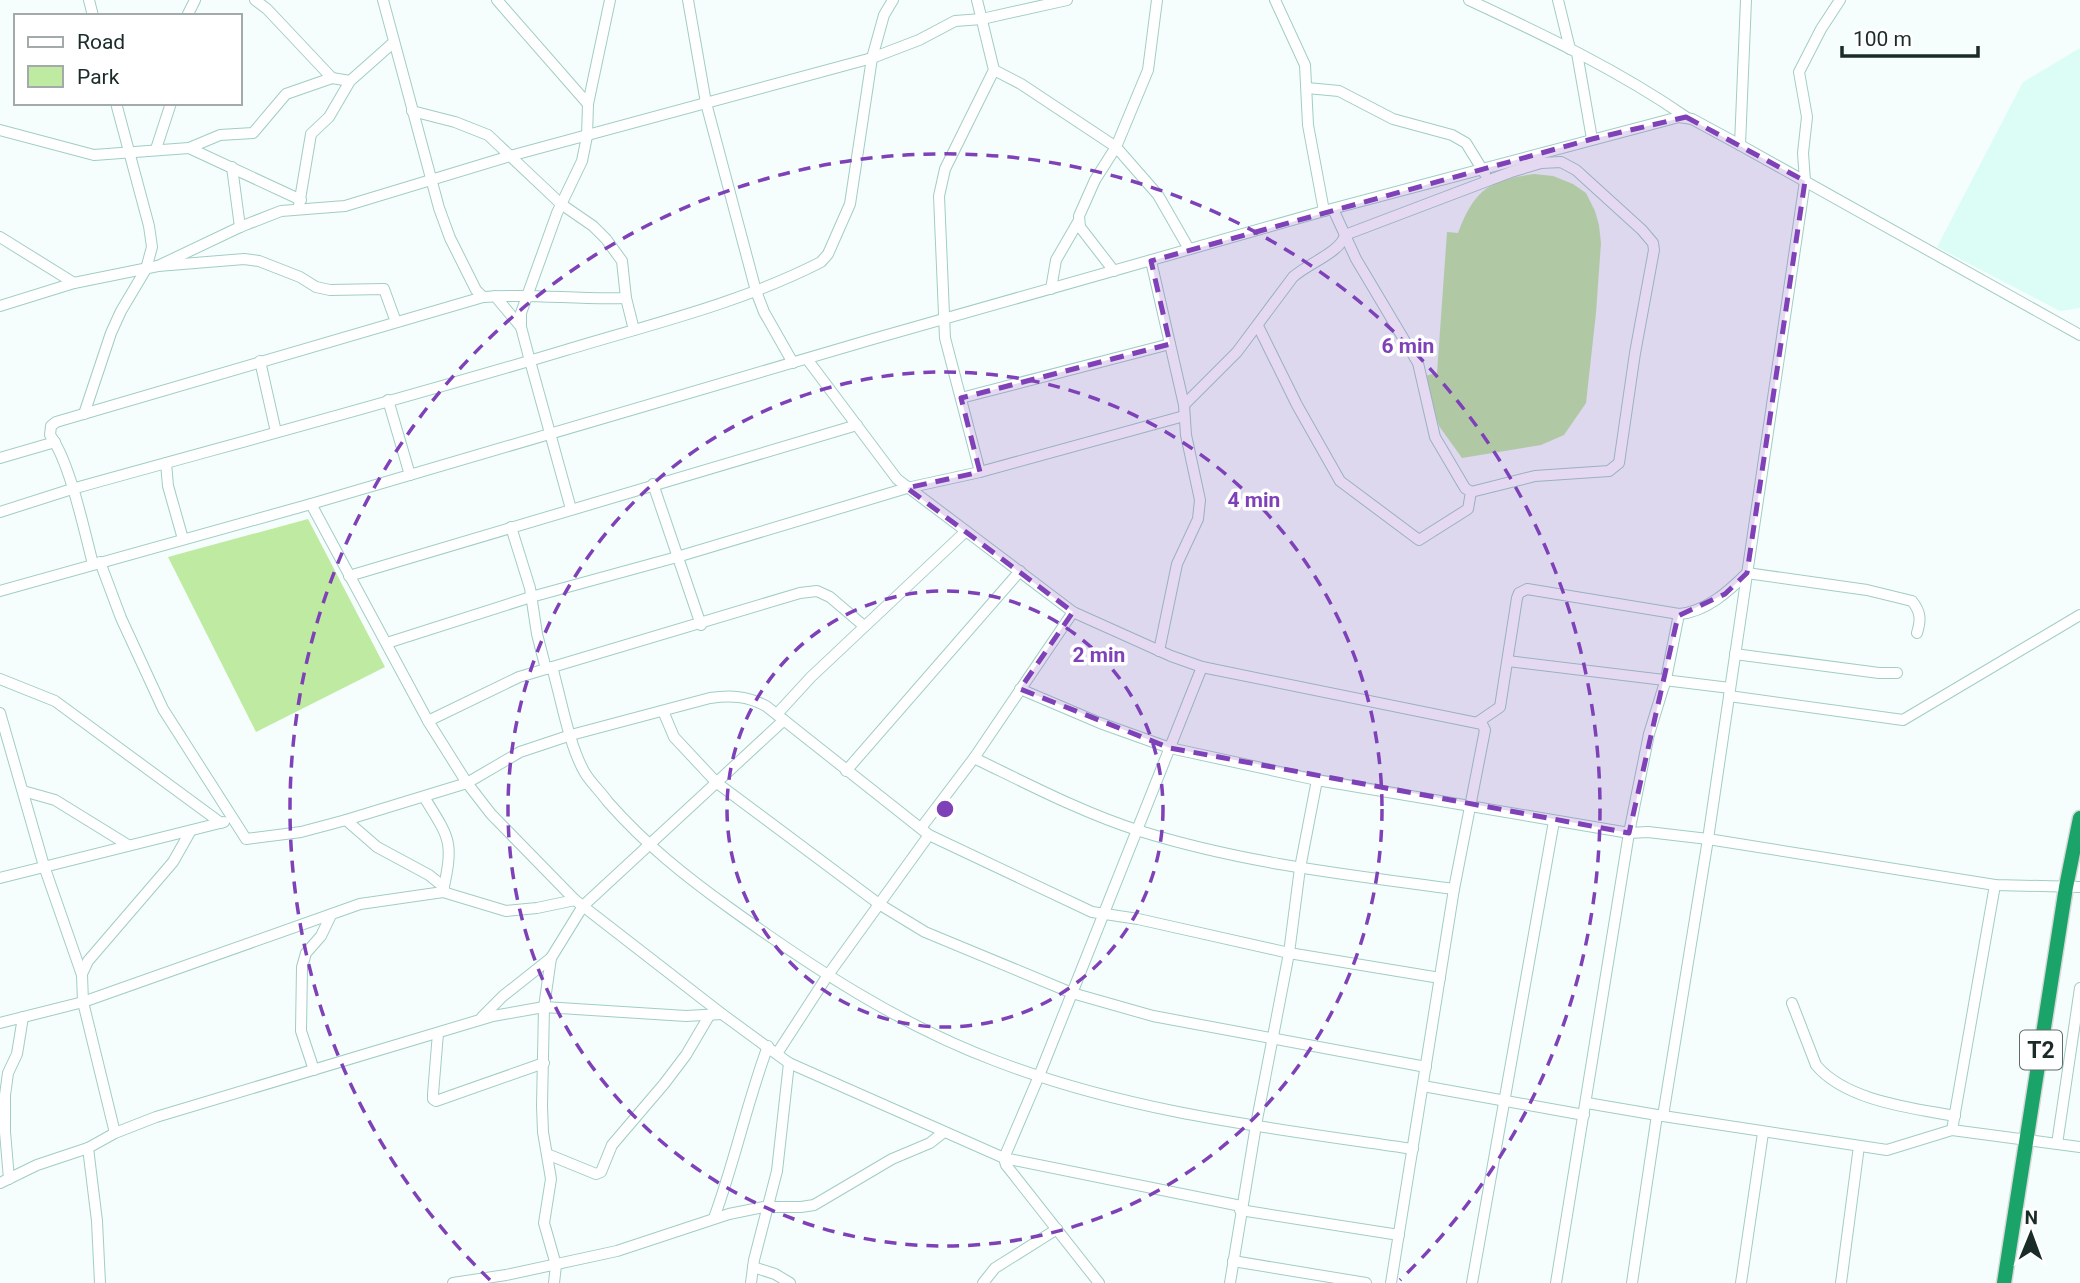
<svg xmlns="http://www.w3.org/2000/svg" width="2080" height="1283" font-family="Roboto,sans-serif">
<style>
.built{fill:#dcfdf6}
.park{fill:#beeaa1}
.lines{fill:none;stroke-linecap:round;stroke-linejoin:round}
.minor-casing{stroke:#a1cdc5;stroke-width:12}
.highway-casing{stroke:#d6d9d8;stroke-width:17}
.minor{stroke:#fff;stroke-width:10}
.highway{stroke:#1ba469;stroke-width:14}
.marked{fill:#7e41b7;fill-opacity:0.2;stroke:#7e41b7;stroke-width:5;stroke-dasharray:14 9;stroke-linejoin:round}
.ring{fill:none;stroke:#7e41b7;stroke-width:3.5;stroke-dasharray:12 9}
.labels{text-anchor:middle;stroke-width:7;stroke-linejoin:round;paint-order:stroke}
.shield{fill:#fff;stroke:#5f6b68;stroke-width:2}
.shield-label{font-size:23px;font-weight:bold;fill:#1a2b28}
.centre{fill:#7e41b7;stroke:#fff;stroke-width:3.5}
.ring-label{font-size:21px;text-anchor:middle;font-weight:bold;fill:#7e41b7;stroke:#fff;stroke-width:7;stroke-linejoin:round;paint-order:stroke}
</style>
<rect width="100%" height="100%" fill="#f5fefc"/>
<path class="built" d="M2080,48V308L2060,311L1937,247L2023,82Z"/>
<g class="park">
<path d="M1534,174L1553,176L1573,184L1586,193L1595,211L1599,225L1601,243L1596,313L1586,403L1564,435L1541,445L1462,458L1439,426L1424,376L1437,373L1447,232L1458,233C1474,190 1489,180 1534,174Z"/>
<path d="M308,519L385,667L256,732L168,557Z"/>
</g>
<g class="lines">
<defs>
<g id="minor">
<path d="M89,0L93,16"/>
<path d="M255,0L267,9L332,78"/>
<path d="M383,0L439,208L450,238L476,290L483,297C531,293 578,300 626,298"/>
<path d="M497,0L588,104"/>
<path d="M688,0L706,103L756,291L764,312L793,363"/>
<path d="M977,0L994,70L945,169L939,196L945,338L980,472"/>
<path d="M1275,0L1305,65L1308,125L1324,211"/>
<path d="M1469,0C1544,35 1618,70 1686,117"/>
<path d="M1558,0L1570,49"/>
<path d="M187,16L195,0"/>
<path d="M1577,53L1592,139"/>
<path d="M994,70L1021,84L1116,147L1158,195L1189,249"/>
<path d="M1307,88L1339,91L1393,119L1452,135L1466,143L1485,174"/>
<path d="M412,111L455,122L488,135L561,204L593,226L606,239L622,261L626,298L634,330"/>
<path d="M0,130L94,155L189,148L301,200"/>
<path d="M1740,145L1746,0"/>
<path d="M189,148L220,135L253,133L286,94L332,78L350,81"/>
<path d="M156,149L171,103"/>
<path d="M232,167L240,227"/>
<path d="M299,205L311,134L329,117L350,81L394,42"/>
<path d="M0,237L74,283"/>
<path d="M1151,261L1184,405L1186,435L1200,500L1198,519L1177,564L1159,651"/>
<path d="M158,266L240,227L281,211L345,206L510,156L872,58L919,40L955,21L982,19L1067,0"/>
<path d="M1114,271L1080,227L1079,216L1095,180L1116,147L1148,70L1157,0"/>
<path d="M1051,289L1056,260L1078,222"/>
<path d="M495,296L521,327"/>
<path d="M0,306L74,283L158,266L244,259L259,261L300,277L316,287L330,290L384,289L396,322"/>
<path d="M1258,326L1297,405L1340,481L1419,540L1468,509L1471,492L1465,488L1435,437L1418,363L1356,259L1333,209"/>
<path d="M807,359L897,479L966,531"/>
<path d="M260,361L276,432"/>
<path d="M961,398L1170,344"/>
<path d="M388,400L410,475"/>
<path d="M1184,405L1237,352L1293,277C1307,264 1341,252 1345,235L1511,172L1541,163L1561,162L1576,170L1642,230L1653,243L1654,250L1635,353L1619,463L1609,471L1535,476L1471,492"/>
<path d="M84,414L111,333L121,311L146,269L152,247L149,226L116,103"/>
<path d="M0,458L55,442"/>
<path d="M166,463L168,486L183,539"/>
<path d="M653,484L701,625"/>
<path d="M311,504L428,721L467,783L491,814L575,900L722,1014L789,1063L1004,1158L1006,1165L1014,1175L1099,1283"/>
<path d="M571,509L530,361L521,327V313L557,213L582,161L587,136L588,104L610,0"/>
<path d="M0,512L72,489C237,443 403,399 566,350C652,324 741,303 821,262L828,254L850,204L872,58L884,15L893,0"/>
<path d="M511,527L530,588L537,634L546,669"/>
<path d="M100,562L121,618L163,709L246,839L301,832L346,820L467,783L520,752L571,735L710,698C731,695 747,696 766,706L929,835L1092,912L1138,919L1289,953L1440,978"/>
<path d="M93,564C84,530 70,462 50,435L51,426L56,422L483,297"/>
<path d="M349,576L857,425"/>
<path d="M0,591L311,504L873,339L1324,211L1679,117L1692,119L1740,145L2080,335"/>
<path d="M387,643L531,597L677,557L907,488L980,472L1184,416"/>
<path d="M1735,654L1879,673H1897"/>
<path d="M1508,661L1730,688"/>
<path d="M552,667C561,698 569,746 585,773C591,783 601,792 608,802C646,845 685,876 731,909C813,968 900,1025 996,1061C1132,1113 1270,1128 1413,1149"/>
<path d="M1202,667L1039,1076L1004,1158L1241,1206"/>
<path d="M0,679L55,701L221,823"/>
<path d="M1020,689L1100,723L1170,748L1317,780L1629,833L1648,832L1708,839L1995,885L2080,887"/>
<path d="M1729,696L1903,720L2080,615"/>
<path d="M663,711L674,737L717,783L879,904L925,932L1072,993L1153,1016L1426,1067"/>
<path d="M0,713L44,866L82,975L83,1002L115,1133"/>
<path d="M777,714L811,677L966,531L1073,612L1171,656L1202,667L1482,724L1485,730L1454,889L1391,1283"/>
<path d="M428,721L519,677L800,593L817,591L830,597L864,626"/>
<path d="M1478,722L1500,707L1517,598L1519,593L1527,589L1679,614C1706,612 1729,591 1747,573L1867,590L1912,601C1921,612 1921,620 1917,633"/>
<path d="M974,758C1028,784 1083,813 1140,831C1242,863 1348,875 1454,889"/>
<path d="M846,771L1020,571"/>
<path d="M23,791L55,800L128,845"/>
<path d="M424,797C450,839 454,841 443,891"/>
<path d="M346,820L377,847L429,875L444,887"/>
<path d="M921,828L974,758L1073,612"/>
<path d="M0,878L224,822"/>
<path d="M82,974L88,961L173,862L190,832"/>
<path d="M1792,1003L1816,1065C1846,1101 1912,1108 1955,1116"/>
<path d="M482,1017L503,996L551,958"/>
<path d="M0,1023L83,1002L360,904L443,892L506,911L537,908L575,900"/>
<path d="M438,1033L433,1094V1099L436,1101L544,1063"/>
<path d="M778,1052L828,975L929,835"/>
<path d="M314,1070L301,1031L302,967L306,953L321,936L331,915"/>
<path d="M1423,1086L1584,1115"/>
<path d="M1587,1103L1663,1116L1708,839L1805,181L1803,153L1807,117L1799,72L1821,29L1840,0"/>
<path d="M1663,1116L1887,1150L1952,1130L2080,1147"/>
<path d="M1952,1130L1995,885"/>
<path d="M2057,1144L2080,988"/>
<path d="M88,1148L97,1221L100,1283"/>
<path d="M547,1154L596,1174L601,1172L612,1145L664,1084L686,1055L709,1016"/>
<path d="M9,1179L5,1132V1095L8,1073L17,1054L23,1017"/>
<path d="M0,1183L37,1165L88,1148L115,1133L156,1117L493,1016L544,1007L686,1016L722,1014"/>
<path d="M1240,1210L1399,1235"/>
<path d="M714,1218C735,1161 747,1102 768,1046"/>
<path d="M1233,1261L1366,1283"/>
<path d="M753,1267L775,1274L790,1283"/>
<path d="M453,1283L506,1275L617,1251L729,1214L764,1207H801L814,1205L892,1159L930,1143L944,1132"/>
<path d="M554,1283L556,1265L544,1223L551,1179L543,1132L542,1106L544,1007L551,958L583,906L784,720"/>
<path d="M751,1283L754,1260L777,1171L789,1063"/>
<path d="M983,1283L995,1268L1057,1229"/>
<path d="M1230,1283L1256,1125L1289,953L1300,868L1317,780"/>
<path d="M1472,1283L1554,821"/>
<path d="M1556,1283L1629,833L1649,734L1666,679L1679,614"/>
<path d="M1632,1283L1657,1115"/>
<path d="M1741,1283L1763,1133"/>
<path d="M1841,1283L1859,1146"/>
</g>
<path id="highway" d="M2004,1283L2066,887L2080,818"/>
</defs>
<use href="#minor" class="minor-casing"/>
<use href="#highway" class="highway-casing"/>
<use href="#minor" class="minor"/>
<use href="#highway" class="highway"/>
</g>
<path class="marked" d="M1686,117L1805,181L1747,573L1725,594L1678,616L1629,833L1170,748L1020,689L1073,612L907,488L980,472L961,398L1170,344L1151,261L1592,139Z"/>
<g class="ring">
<circle cx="945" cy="809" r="218"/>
<circle cx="945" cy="809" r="437"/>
<path d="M490 1280A655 655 0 1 1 1400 1280"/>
</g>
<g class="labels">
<rect class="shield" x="2020" y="1030.5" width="42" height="39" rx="5"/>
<g class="shield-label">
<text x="2041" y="1058">T2</text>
</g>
</g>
<circle cx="945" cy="809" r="10" class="centre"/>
<g class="ring-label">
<text x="1408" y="353">6 min</text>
<text x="1254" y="507">4 min</text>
<text x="1099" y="662">2 min</text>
</g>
<rect x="14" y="14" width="228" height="91" fill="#ffffff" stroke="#a3aaa9" stroke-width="2"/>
<rect x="28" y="37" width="35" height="10" fill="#ffffff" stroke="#a3aaa9" stroke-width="2"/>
<text x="77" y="49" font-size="21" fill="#1a2b28">Road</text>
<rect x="28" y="66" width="35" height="21" fill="#beeaa1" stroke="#a3aaa9" stroke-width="2"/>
<text x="77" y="84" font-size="21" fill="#1a2b28">Park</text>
<g transform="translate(2031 1234) rotate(1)" stroke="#ffffff" stroke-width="5" paint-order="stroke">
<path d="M0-5L12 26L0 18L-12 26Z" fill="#1a2b28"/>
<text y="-10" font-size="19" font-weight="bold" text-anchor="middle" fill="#1a2b28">N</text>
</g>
<path d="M1842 46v10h136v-10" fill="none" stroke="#1a2b28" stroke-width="3.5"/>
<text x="1853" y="46" font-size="21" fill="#1a2b28" stroke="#ffffff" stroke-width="5" paint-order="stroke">100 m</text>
</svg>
